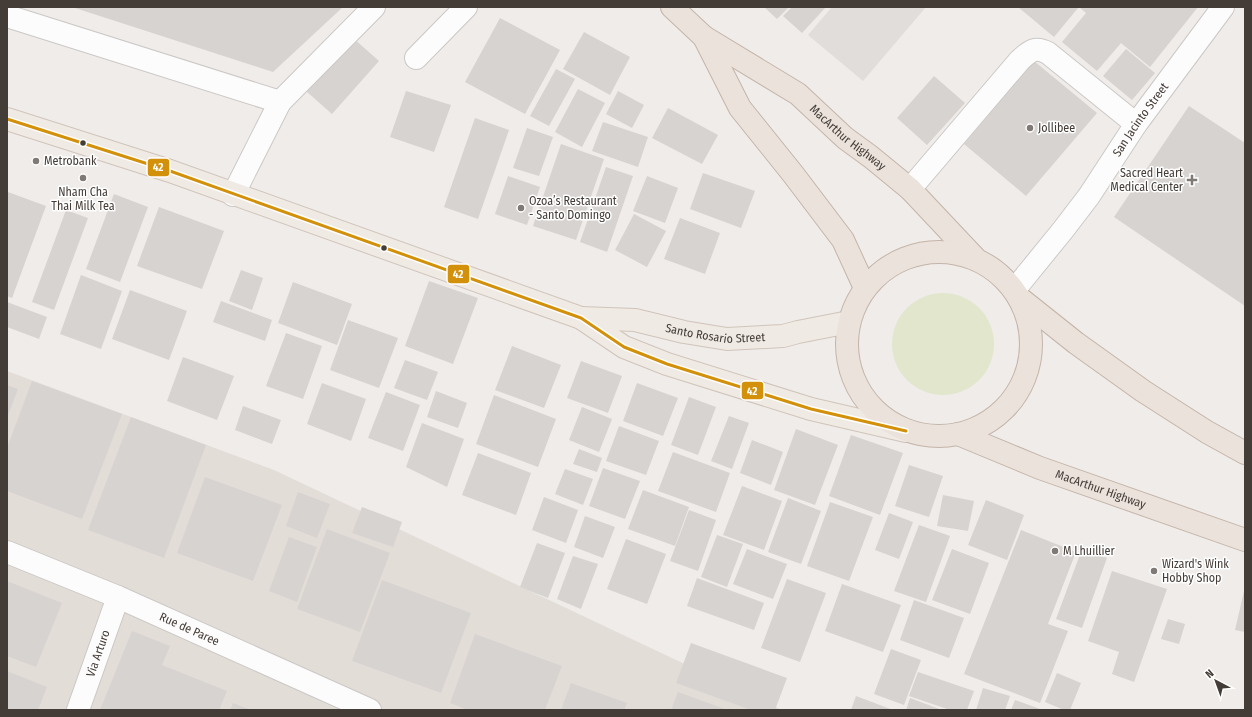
<svg xmlns="http://www.w3.org/2000/svg" width="1252" height="717" font-family="'Fira Sans Condensed',sans-serif">
<style>
.residential{fill:#e3ddd8}
.green{fill:#e2e6cc}
.parking{fill:#e0dddb}
.building{fill:#d7d3d1}
.lines{fill:none;stroke-linecap:round;stroke-linejoin:round}
.minor-casing{stroke:#cbc8c6;stroke-width:24}
.major-casing{stroke:#d0c4ba;stroke-width:24}
.highway-casing{stroke:#c5b4a8;stroke-width:24}
.minor{stroke:#fdfcfc;stroke-width:22}
.major{stroke:#f0eae4;stroke-width:22}
.highway{stroke:#eae2db;stroke-width:22}
.bus-1-casing{stroke:#fff;stroke-width:6}
.bus-1{stroke:#d3910b;stroke-width:3}
.poi-dot{fill:#807a76;stroke:#fff;stroke-width:1.5}
.bus-dot{fill:#443c37;stroke:#fff;stroke-width:1.5}
.labels{text-anchor:middle;stroke-width:3;stroke-linejoin:round;paint-order:stroke}
.street-label{font-size:12px;fill:#443c37;stroke:#fff}
.poi-label{font-size:12px;fill:#443c37;stroke:#fff;text-anchor:start}
.line-badge{stroke:#fff;stroke-width:1.5}
.badge-label{font-size:11px;text-anchor:middle;font-weight:bold;fill:#fff}
</style>
<rect width="100%" height="100%" fill="#efecea"/>
<path class="residential" d="M7,371L274,470L782,710H7Z"/>
<circle class="green" cx="943" cy="344" r="51"/>
<path class="parking" d="M832,7H926L863,81L808,35Z"/>
<g class="building">
<path d="M72,7H343L273,72Z"/>
<path d="M764,7H789L777,19Z"/>
<path d="M792,7H826L802,33L783,16Z"/>
<path d="M1018,7H1076L1078,8L1054,37Z"/>
<path d="M1079,7H1198L1150,67L1121,43L1097,71L1062,42L1086,13Z"/>
<path d="M500,18L560,50L525,114L465,82Z"/>
<path d="M584,32L630,57L610,95L563,69Z"/>
<path d="M353,38L379,61L332,114L306,91Z"/>
<path d="M1126,49L1155,73L1132,100L1103,76Z"/>
<path d="M1034,61L1097,113L1026,196L964,144Z"/>
<path d="M556,69L575,79L549,126L530,116Z"/>
<path d="M934,76L965,103L927,145L897,118Z"/>
<path d="M578,89L605,103L582,147L555,132Z"/>
<path d="M406,91L451,105L434,152L390,137Z"/>
<path d="M618,91L644,105L632,128L606,114Z"/>
<path d="M1189,106L1245,143V306L1114,217Z"/>
<path d="M668,108L718,135L702,164L652,138Z"/>
<path d="M475,118L509,130L478,219L444,207Z"/>
<path d="M603,122L648,137L638,167L592,151Z"/>
<path d="M527,128L553,137L539,176L513,168Z"/>
<path d="M561,144L604,159L576,240L533,226Z"/>
<path d="M606,167L633,176L607,252L580,242Z"/>
<path d="M703,173L755,191L741,228L690,209Z"/>
<path d="M508,176L540,187L527,225L495,214Z"/>
<path d="M647,176L678,188L665,223L633,211Z"/>
<path d="M8,192L46,206L12,298L7,296V195Z"/>
<path d="M114,194L148,207L120,282L86,269Z"/>
<path d="M159,207L224,231L202,289L137,266Z"/>
<path d="M66,210L88,218L54,310L32,302Z"/>
<path d="M634,214L666,231L647,267L615,250Z"/>
<path d="M680,218L720,233L705,274L664,259Z"/>
<path d="M241,270L263,278L252,310L229,301Z"/>
<path d="M81,275L122,291L101,349L60,334Z"/>
<path d="M429,281L478,298L453,364L405,346Z"/>
<path d="M293,282L352,304L337,345L278,323Z"/>
<path d="M130,290L187,311L169,360L112,339Z"/>
<path d="M221,301L272,320L265,341L213,322Z"/>
<path d="M7,302L47,317L39,339L7,327Z"/>
<path d="M348,320L398,338L379,388L330,370Z"/>
<path d="M286,333L322,346L303,399L266,386Z"/>
<path d="M512,346L561,365L544,408L495,390Z"/>
<path d="M183,357L234,376L217,420L167,401Z"/>
<path d="M405,360L438,372L427,400L394,388Z"/>
<path d="M581,361L622,376L608,413L567,398Z"/>
<path d="M32,381L122,414L82,519L7,491V448Z"/>
<path d="M322,383L366,399L351,441L307,424Z"/>
<path d="M637,383L678,398L663,436L623,421Z"/>
<path d="M7,385L18,389L7,418Z"/>
<path d="M436,391L467,403L458,428L427,417Z"/>
<path d="M386,392L420,405L403,451L368,438Z"/>
<path d="M494,395L556,419L538,467L476,444Z"/>
<path d="M689,397L716,407L698,455L671,445Z"/>
<path d="M243,406L281,420L272,444L235,430Z"/>
<path d="M582,407L612,419L599,452L569,440Z"/>
<path d="M729,416L749,423L732,469L711,461Z"/>
<path d="M131,417L206,445L164,558L88,530Z"/>
<path d="M422,423L464,439L447,487L406,467Z"/>
<path d="M619,426L659,441L646,475L606,461Z"/>
<path d="M796,429L838,445L815,505L774,490Z"/>
<path d="M851,435L903,453L880,515L829,496Z"/>
<path d="M752,440L783,452L771,485L740,473Z"/>
<path d="M579,449L602,458L597,472L573,464Z"/>
<path d="M673,452L730,473L716,512L658,491Z"/>
<path d="M478,453L531,473L516,515L462,495Z"/>
<path d="M909,465L943,476L929,517L895,506Z"/>
<path d="M603,468L640,481L625,519L589,506Z"/>
<path d="M565,469L593,479L583,505L555,494Z"/>
<path d="M205,477L282,505L253,581L177,553Z"/>
<path d="M742,486L782,501L764,550L723,535Z"/>
<path d="M643,490L689,507L675,546L628,529Z"/>
<path d="M298,492L330,504L317,538L286,526Z"/>
<path d="M943,495L974,501L968,531L937,526Z"/>
<path d="M544,497L578,510L566,543L532,530Z"/>
<path d="M788,498L821,511L801,564L768,552Z"/>
<path d="M986,500L1024,515L1007,560L968,545Z"/>
<path d="M830,502L873,517L849,581L807,566Z"/>
<path d="M362,507L402,522L393,547L352,533Z"/>
<path d="M689,510L716,520L698,571L670,561Z"/>
<path d="M889,513L913,522L899,559L875,550Z"/>
<path d="M585,516L615,527L603,558L574,547Z"/>
<path d="M919,525L950,536L926,602L894,591Z"/>
<path d="M327,529L390,553L360,632L297,609Z"/>
<path d="M1021,530L1076,552L1048,624L1068,631L1040,703L964,674Z"/>
<path d="M717,535L743,544L727,587L701,577Z"/>
<path d="M289,537L317,547L297,602L269,591Z"/>
<path d="M626,539L666,554L647,604L607,589Z"/>
<path d="M537,543L565,553L548,598L520,587Z"/>
<path d="M747,549L787,564L773,599L733,584Z"/>
<path d="M952,549L989,563L970,614L932,600Z"/>
<path d="M1082,549L1107,558L1082,628L1056,619Z"/>
<path d="M573,556L598,564L581,609L557,599Z"/>
<path d="M1112,571L1167,589L1134,682L1112,674L1119,652L1088,641Z"/>
<path d="M697,578L764,603L754,630L687,606Z"/>
<path d="M787,579L826,593L800,662L761,648Z"/>
<path d="M382,580L471,613L441,693L352,661Z"/>
<path d="M7,581L62,603L36,667L7,656Z"/>
<path d="M842,584L901,605L883,652L825,631Z"/>
<path d="M1244,591H1245V632L1235,630Z"/>
<path d="M914,600L964,618L949,658L900,640Z"/>
<path d="M1168,619L1185,624L1179,644L1161,639Z"/>
<path d="M132,631L170,646L162,665L227,691L219,710H100Z"/>
<path d="M475,634L562,666L545,710H468L450,703Z"/>
<path d="M691,643L787,678L775,710H751L676,683Z"/>
<path d="M891,649L921,660L904,705L874,694Z"/>
<path d="M7,671L47,687L38,710H7Z"/>
<path d="M918,672L974,691L967,710H950L909,696Z"/>
<path d="M1057,673L1081,683L1070,710H1064L1045,702Z"/>
<path d="M571,683L627,703L624,710H561Z"/>
<path d="M983,688L1010,696L1005,710H976Z"/>
<path d="M678,692L728,710H671Z"/>
<path d="M856,696L893,710H851Z"/>
<path d="M910,698L942,710H906Z"/>
<path d="M1015,700L1043,710H1011Z"/>
<path d="M233,703L251,710H230Z"/>
</g>
<g class="lines">
<defs>
<g id="minor">
<path d="M7,16L280,102"/>
<path d="M416,58L466,7"/>
<path d="M910,189L1020,60C1030,51 1035,46 1048,53L1136,124"/>
<path d="M233,195L280,102L374,7"/>
<path id="s1" d="M1015,289L1063,230L1089,196L1136,124L1223,7"/>
<path id="s2" d="M7,552L118,597L370,710"/>
<path id="s3" d="M78,710L118,597"/>
</g>
<g id="major">
<path d="M7,119L170,171L581,318L624,347L667,364L811,409L906,431"/>
<path id="s4" d="M581,318L635,320L684,332L727,339L783,336L798,332L849,322"/>
</g>
<g id="highway">
<path id="s5" d="M672,7L704,37L798,94L845,138L871,157L910,189L975,258"/>
<path d="M704,37L740,108L793,174L843,240L865,288"/>
<circle cx="939" cy="344" r="92"/>
<path d="M1022,300L1076,343L1143,391L1207,432L1245,453"/>
<path id="s6" d="M958,434L1040,468L1245,540"/>
</g>
</defs>
<use href="#minor" class="minor-casing"/>
<use href="#major" class="major-casing"/>
<use href="#highway" class="highway-casing"/>
<use href="#minor" class="minor"/>
<use href="#major" class="major"/>
<use href="#highway" class="highway"/>
<defs>
<path id="bus-1" d="M7,119L170,171L581,318L624,347L667,364L811,409L906,431"/>
</defs>
<use href="#bus-1" class="bus-1-casing"/>
<use href="#bus-1" class="bus-1"/>
</g>
<g class="poi-dot">
<circle cx="1030" cy="128" r="4"/>
<circle cx="36" cy="161" r="4"/>
<circle cx="83" cy="178" r="4"/>
<path d="M1190 174h4v4h4v4h-4v4h-4v-4h-4v-4h4z"/>
<circle cx="521" cy="208" r="4"/>
<circle cx="1055" cy="551" r="4"/>
<circle cx="1154" cy="571" r="4"/>
</g>
<g class="bus-dot">
<circle cx="83" cy="143" r="3.5"/>
<circle cx="384" cy="248" r="3.5"/>
</g>
<g class="labels">
<g class="street-label">
<text dy="4" stroke="none"><textPath href="#s1" startOffset="211">San Jacinto Street</textPath></text>
<text dy="4" stroke="none"><textPath href="#s5" startOffset="220">MacArthur Highway</textPath></text>
<text dy="4" stroke="none"><textPath href="#s4" startOffset="136">Santo Rosario Street</textPath></text>
<text dy="4" stroke="none"><textPath href="#s6" startOffset="153">MacArthur Highway</textPath></text>
<text dy="4" stroke="none"><textPath href="#s2" startOffset="198">Rue de Paree</textPath></text>
<text dy="4" stroke="none"><textPath href="#s3" startOffset="60">Via Arturo</textPath></text>
</g>
<g class="poi-label">
<text x="1038" y="132">Jollibee</text>
<text x="44" y="165">Metrobank</text>
<text x="1183" y="177" text-anchor="end">Sacred Heart<tspan x="1183" dy="14">Medical Center</tspan></text>
<text x="83" y="196" text-anchor="middle">Nham Cha<tspan x="83" dy="14">Thai Milk Tea</tspan></text>
<text x="529" y="205">Ozoa’s Restaurant<tspan x="529" dy="14">- Santo Domingo</tspan></text>
<text x="1063" y="555">M Lhuillier</text>
<text x="1162" y="568">Wizard's Wink<tspan x="1162" dy="14">Hobby Shop</tspan></text>
</g>
</g>
<g class="line-badge">
<rect x="147" y="158" width="23" height="19" rx="4" fill="#d3910b"/>
<rect x="447" y="264" width="23" height="20" rx="4" fill="#d3910b"/>
<rect x="741" y="381" width="23" height="19" rx="4" fill="#d3910b"/>
</g>
<g class="badge-label">
<text x="158" y="171">42</text>
<text x="458" y="278">42</text>
<text x="752" y="395">42</text>
</g>
<rect width="1252" height="717" fill="none" stroke="#443c37" stroke-width="16"/>
<g transform="translate(1216 681) rotate(319)" stroke="#ffffff" stroke-width="3" paint-order="stroke">
<path d="M0-3L7 15L0 10L-7 15Z" fill="#443c37"/>
<text y="-6" font-size="11" font-weight="bold" text-anchor="middle" fill="#443c37">N</text>
</g>
</svg>
